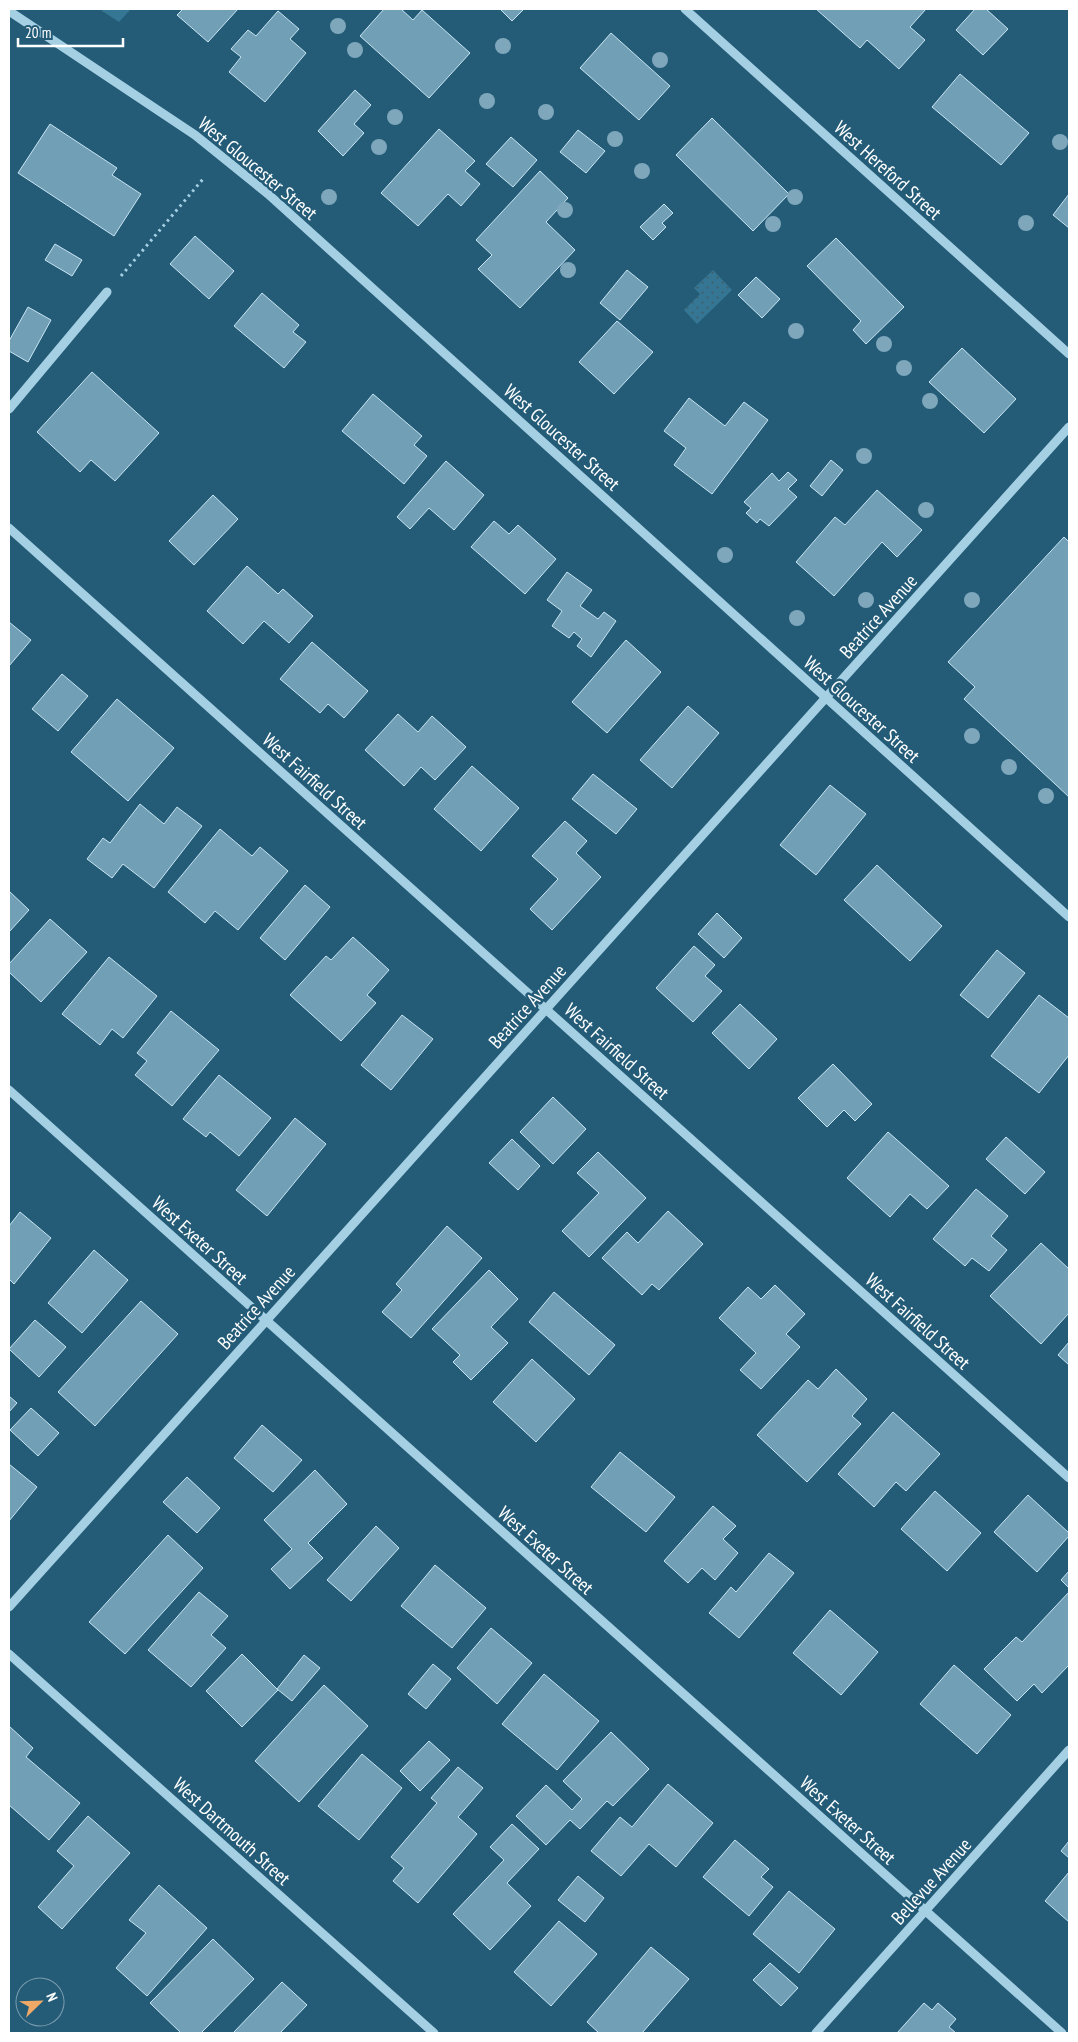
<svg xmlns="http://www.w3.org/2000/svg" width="1078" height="2042" font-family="'PT Sans Narrow',sans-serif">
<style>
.grass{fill:url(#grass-dots)}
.park{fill:#347694}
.building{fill:#719fb5;stroke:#c8e5f3}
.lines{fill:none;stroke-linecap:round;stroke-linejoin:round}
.path{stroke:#a5d0e4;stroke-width:3;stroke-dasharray:2.5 4;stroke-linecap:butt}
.minor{stroke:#a5d0e4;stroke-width:9}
.tree{fill:#7ea7bc}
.labels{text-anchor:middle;stroke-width:5;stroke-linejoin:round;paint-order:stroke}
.street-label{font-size:19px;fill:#fff;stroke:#245c78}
</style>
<defs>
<pattern id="grass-dots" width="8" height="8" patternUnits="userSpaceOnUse" patternTransform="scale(1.25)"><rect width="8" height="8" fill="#347694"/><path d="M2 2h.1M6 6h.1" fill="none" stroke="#415f6c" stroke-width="1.8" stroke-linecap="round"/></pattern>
</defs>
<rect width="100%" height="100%" fill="#245c78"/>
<path class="grass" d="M713,270L732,290L697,324L684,310L700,294L694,288Z"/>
<path class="park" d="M103,9H131L119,22L102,11Z"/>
<g class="building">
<path d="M183,9H238L208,42L177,15Z"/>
<path d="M384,9H401L413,20L422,10L470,53L429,98L360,36Z"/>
<path d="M500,9H524L512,21Z"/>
<path d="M816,9H926L910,27L925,40L899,69L867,40L860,48Z"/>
<path d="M975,9H986L1008,29L983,55L956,30Z"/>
<path d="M278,11L299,29L290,39L306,53L265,102L229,72L241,57L231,49L248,30L256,36Z"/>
<path d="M611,33L670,86L639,120L580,68Z"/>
<path d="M960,74L1029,133L1001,165L932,107Z"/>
<path d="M355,90L371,105L354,124L364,133L343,156L318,131Z"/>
<path d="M712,118L789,194L753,231L676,155Z"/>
<path d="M50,124L117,168L112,175L141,194L114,236L18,173Z"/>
<path d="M439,129L475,161L465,171L480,184L461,206L448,194L418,226L381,193Z"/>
<path d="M578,130L605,151L586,173L560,152Z"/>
<path d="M511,137L537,160L513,187L486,164Z"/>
<path d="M540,171L568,198L546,222L575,250L520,308L478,269L492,255L476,240Z"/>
<path d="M1069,194V228L1053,215Z"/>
<path d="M664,204L673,213L662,223L666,227L653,240L640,227Z"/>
<path d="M195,236L234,271L209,299L170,264Z"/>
<path d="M836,238L904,307L866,344L853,330L861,321L807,266Z"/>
<path d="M55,244L82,260L72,276L45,260Z"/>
<path d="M627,270L648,287L620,320L600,303Z"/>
<path d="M756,277L780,299L762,318L738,295Z"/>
<path d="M262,293L299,325L293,332L306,342L284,368L234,326Z"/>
<path d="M28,307L51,320L28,362L9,351V341Z"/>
<path d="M617,321L653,352L614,394L579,362Z"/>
<path d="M962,348L1016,399L984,433L929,382Z"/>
<path d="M92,372L159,433L115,481L91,460L80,472L37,432Z"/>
<path d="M373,394L422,436L414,445L427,456L404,484L342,431Z"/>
<path d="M689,398L725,426L744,402L768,420L712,494L674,465L686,448L664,431Z"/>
<path d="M831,460L843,470L822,496L810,486Z"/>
<path d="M446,461L484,495L454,530L429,508L410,529L397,517Z"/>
<path d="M788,472L797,480L788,489L797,497L769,526L760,519L757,523L746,513L751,508L744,502L772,473L779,481Z"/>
<path d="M877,490L922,530L897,557L882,542L834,596L796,562L835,517L845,525Z"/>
<path d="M213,495L238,519L194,565L169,541Z"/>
<path d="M494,521L509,534L518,525L556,559L525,594L471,547Z"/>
<path d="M1064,537L1069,542V797L964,699L975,687L948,662Z"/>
<path d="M247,566L278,594L283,589L313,616L289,643L264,621L243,644L207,611Z"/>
<path d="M567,572L592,590L580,606L598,619L604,612L616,621L591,657L577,646L582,639L574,632L569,638L552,626L562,611L547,600Z"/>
<path d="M9,622L31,640L9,666Z"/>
<path d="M626,640L661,672L607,733L572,702Z"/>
<path d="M312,642L368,691L344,718L328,704L320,713L280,679Z"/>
<path d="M62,674L88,696L58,731L32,709Z"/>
<path d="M117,699L174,748L128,801L71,752Z"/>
<path d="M688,706L719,733L672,788L640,760Z"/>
<path d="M398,714L418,732L432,716L466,747L435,780L421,767L404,786L365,750Z"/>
<path d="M472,766L519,808L481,851L434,809Z"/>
<path d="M593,774L637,809L616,834L572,799Z"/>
<path d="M830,785L866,814L816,875L780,845Z"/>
<path d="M140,804L164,824L177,807L202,826L154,888L123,864L112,878L87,859L103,838L110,843Z"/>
<path d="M565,821L587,841L576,853L601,877L552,930L530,909L558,879L532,856Z"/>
<path d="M220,829L252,856L260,847L288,871L238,930L215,911L205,923L168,892Z"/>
<path d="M877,865L942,926L910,961L844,900Z"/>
<path d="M305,885L330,907L285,960L260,938Z"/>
<path d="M9,891L29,910L9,932Z"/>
<path d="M717,913L742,938L724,958L698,934Z"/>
<path d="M50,919L87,952L41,1002L9,972V964Z"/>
<path d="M353,937L389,970L367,995L376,1003L341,1041L290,995L326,956L331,960Z"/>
<path d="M694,946L715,965L705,976L722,991L693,1022L656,988Z"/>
<path d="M997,950L1025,973L988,1018L960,995Z"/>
<path d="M109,957L157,996L123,1038L112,1029L100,1045L62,1014Z"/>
<path d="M1039,995L1069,1018V1055L1039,1093L991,1056Z"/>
<path d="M740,1004L777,1039L749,1069L712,1033Z"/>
<path d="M171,1011L219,1050L172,1106L135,1075L147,1061L137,1053Z"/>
<path d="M402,1015L433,1039L391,1090L361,1065Z"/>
<path d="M833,1064L872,1104L855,1121L844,1110L827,1127L798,1098Z"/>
<path d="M219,1075L271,1118L239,1156L210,1132L206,1137L183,1119Z"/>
<path d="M553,1097L586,1129L553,1164L520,1132Z"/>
<path d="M295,1118L326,1144L267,1216L236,1190Z"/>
<path d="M888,1132L949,1186L927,1209L910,1194L890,1217L847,1178Z"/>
<path d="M1006,1137L1045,1172L1025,1194L986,1159Z"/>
<path d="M512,1139L540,1166L518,1190L489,1163Z"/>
<path d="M598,1152L646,1198L589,1257L562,1231L599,1193L577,1173Z"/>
<path d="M976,1189L1008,1216L991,1236L1007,1250L989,1271L972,1258L965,1266L933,1239Z"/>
<path d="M668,1211L703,1244L659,1290L652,1284L642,1295L602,1258L627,1232L638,1243Z"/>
<path d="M20,1212L51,1238L14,1284L9,1279V1226Z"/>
<path d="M447,1226L482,1258L411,1338L382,1312L402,1290L396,1284Z"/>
<path d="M1041,1243L1069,1269V1313L1041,1344L990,1296Z"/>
<path d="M94,1250L128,1280L82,1333L48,1303Z"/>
<path d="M489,1270L518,1299L491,1327L508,1343L471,1380L453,1362L460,1355L432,1329Z"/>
<path d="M775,1285L805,1314L786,1334L800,1347L761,1389L740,1370L756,1353L719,1318L748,1287L761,1299Z"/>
<path d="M554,1292L615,1345L589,1375L529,1322Z"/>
<path d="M141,1301L178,1334L95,1426L58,1392Z"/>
<path d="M35,1320L66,1347L39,1377L9,1349Z"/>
<path d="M1069,1342V1365L1058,1355Z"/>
<path d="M532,1359L575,1399L536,1442L493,1402Z"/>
<path d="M836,1369L867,1399L852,1416L861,1424L807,1482L757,1435L808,1380L818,1389Z"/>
<path d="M9,1396L17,1403L9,1412Z"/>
<path d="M31,1408L59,1433L38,1456L10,1430Z"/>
<path d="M893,1412L940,1454L906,1491L896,1482L874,1507L838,1474Z"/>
<path d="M262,1425L302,1460L273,1492L234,1458Z"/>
<path d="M620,1452L675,1497L646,1532L591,1487Z"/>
<path d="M9,1464L37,1487L9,1521Z"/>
<path d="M315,1470L347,1504L308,1543L323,1558L290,1589L271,1569L292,1549L264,1520Z"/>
<path d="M187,1477L220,1508L197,1533L163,1502Z"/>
<path d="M935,1491L981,1533L947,1571L901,1529Z"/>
<path d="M1028,1495L1069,1533V1536L1037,1572L994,1532Z"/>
<path d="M713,1506L736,1526L723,1539L738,1553L715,1580L702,1568L688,1583L664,1561Z"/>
<path d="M376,1526L399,1548L351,1601L327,1580Z"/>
<path d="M168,1535L203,1568L125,1654L89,1622Z"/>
<path d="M769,1553L794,1573L739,1638L709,1613L731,1587L736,1592Z"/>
<path d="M435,1565L486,1608L452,1648L401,1606Z"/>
<path d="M1069,1571V1588L1061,1580Z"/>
<path d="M199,1592L228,1616L211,1635L226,1648L191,1687L148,1650Z"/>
<path d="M1069,1592V1665L1042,1693L1034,1684L1017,1701L984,1669L1016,1637L1022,1642Z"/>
<path d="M830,1610L878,1652L841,1695L793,1653Z"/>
<path d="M491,1628L532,1663L497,1704L457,1668Z"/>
<path d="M242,1654L278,1690L242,1727L206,1691Z"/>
<path d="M304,1655L320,1668L292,1701L277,1689Z"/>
<path d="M433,1664L451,1679L426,1709L408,1694Z"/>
<path d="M954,1665L1011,1715L977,1754L920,1704Z"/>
<path d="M544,1674L599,1721L557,1770L502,1724Z"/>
<path d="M324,1685L368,1726L299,1802L255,1761Z"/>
<path d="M9,1726L33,1748L26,1757L80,1803L49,1840L9,1805Z"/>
<path d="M611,1732L649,1769L613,1806L607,1801L580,1829L570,1820L546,1845L516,1816L546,1785L572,1810L582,1799L563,1781Z"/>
<path d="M429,1741L450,1760L420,1791L400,1771Z"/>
<path d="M362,1754L402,1788L359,1840L318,1806Z"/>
<path d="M458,1767L483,1788L458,1817L477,1834L418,1903L393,1881L404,1868L391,1857L437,1803L431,1798Z"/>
<path d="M668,1784L713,1823L676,1867L649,1844L621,1876L591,1851L620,1817L632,1827Z"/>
<path d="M88,1816L130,1853L62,1929L38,1907L74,1866L57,1851Z"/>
<path d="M512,1824L539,1849L507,1883L531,1906L490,1950L453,1914L504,1860L490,1847Z"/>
<path d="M735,1840L769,1869L761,1877L773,1887L749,1916L703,1877Z"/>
<path d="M1069,1841V1858L1061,1851Z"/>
<path d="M1069,1872V1922L1045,1901Z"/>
<path d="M578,1876L604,1898L585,1922L558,1900Z"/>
<path d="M159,1885L207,1928L147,1996L116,1968L146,1933L129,1920Z"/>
<path d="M789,1891L835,1929L799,1973L753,1934Z"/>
<path d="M559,1921L597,1954L551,2006L514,1972Z"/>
<path d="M213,1939L254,1979L201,2033H181L150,2003Z"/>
<path d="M651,1947L689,1979L642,2033H599L587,2022Z"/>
<path d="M770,1963L798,1988L781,2006L753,1980Z"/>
<path d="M282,1982L307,2005L280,2033H233Z"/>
<path d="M924,2003L932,2010L938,2003L956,2019L949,2027L956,2033H897Z"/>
</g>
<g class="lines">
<path class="path" d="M121,276L203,179"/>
<g class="minor">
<path d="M685,9L1069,354"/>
<path d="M9,11L195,135L268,194L1069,917"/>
<path d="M9,409L107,292"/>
<path d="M9,528L1069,1478"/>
<path d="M9,1090L1062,2033"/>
<path d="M9,1607L1069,427"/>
<path d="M9,1654L434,2033"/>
<path d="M816,2033L1069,1750"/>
</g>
</g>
<g class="tree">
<circle cx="338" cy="26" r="8"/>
<circle cx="503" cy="46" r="8"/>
<circle cx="355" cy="50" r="8"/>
<circle cx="660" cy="60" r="8"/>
<circle cx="487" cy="101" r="8"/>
<circle cx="546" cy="112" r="8"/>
<circle cx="395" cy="117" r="8"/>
<circle cx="615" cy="139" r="8"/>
<circle cx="1060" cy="142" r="8"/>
<circle cx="379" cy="147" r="8"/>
<circle cx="642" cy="171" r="8"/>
<circle cx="329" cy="197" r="8"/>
<circle cx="795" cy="197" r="8"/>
<circle cx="565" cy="210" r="8"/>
<circle cx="1026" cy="223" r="8"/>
<circle cx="773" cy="224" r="8"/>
<circle cx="568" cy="270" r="8"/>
<circle cx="796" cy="331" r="8"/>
<circle cx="884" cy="344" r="8"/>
<circle cx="904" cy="368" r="8"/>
<circle cx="930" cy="401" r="8"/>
<circle cx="864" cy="456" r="8"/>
<circle cx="926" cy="510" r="8"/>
<circle cx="725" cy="555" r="8"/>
<circle cx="866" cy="600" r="8"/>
<circle cx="972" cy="600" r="8"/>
<circle cx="797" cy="618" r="8"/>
<circle cx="972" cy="736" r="8"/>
<circle cx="1009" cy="767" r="8"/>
<circle cx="1046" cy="796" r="8"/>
</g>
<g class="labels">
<g class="street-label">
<text transform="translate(258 168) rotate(40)" y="7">West Gloucester Street</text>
<text transform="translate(888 170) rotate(42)" y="7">West Hereford Street</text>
<text transform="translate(562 437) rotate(42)" y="7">West Gloucester Street</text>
<text transform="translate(878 616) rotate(-48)" y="7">Beatrice Avenue</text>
<text transform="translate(862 709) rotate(42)" y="7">West Gloucester Street</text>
<text transform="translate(315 781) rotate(42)" y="7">West Fairfield Street</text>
<text transform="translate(527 1006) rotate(-48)" y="7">Beatrice Avenue</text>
<text transform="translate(617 1051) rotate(42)" y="7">West Fairfield Street</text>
<text transform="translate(200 1240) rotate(42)" y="7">West Exeter Street</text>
<text transform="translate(256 1307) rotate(-48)" y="7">Beatrice Avenue</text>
<text transform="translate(918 1321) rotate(42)" y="7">West Fairfield Street</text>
<text transform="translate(546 1550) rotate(42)" y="7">West Exeter Street</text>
<text transform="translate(848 1820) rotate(42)" y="7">West Exeter Street</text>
<text transform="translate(232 1831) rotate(42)" y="7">West Dartmouth Street</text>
<text transform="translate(931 1881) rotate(-48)" y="7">Bellevue Avenue</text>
</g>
</g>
<rect width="1078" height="2042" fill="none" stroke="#ffffff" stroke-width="20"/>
<g transform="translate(40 2002) rotate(67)"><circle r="24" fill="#245c78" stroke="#7c9dae"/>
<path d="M0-4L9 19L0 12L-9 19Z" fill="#eea969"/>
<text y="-8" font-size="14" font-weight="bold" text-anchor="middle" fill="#ffffff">N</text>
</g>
<path d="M18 38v8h105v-8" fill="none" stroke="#ffffff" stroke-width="2.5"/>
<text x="25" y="38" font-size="15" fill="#ffffff" stroke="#245c78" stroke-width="4" paint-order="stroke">20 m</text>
</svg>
